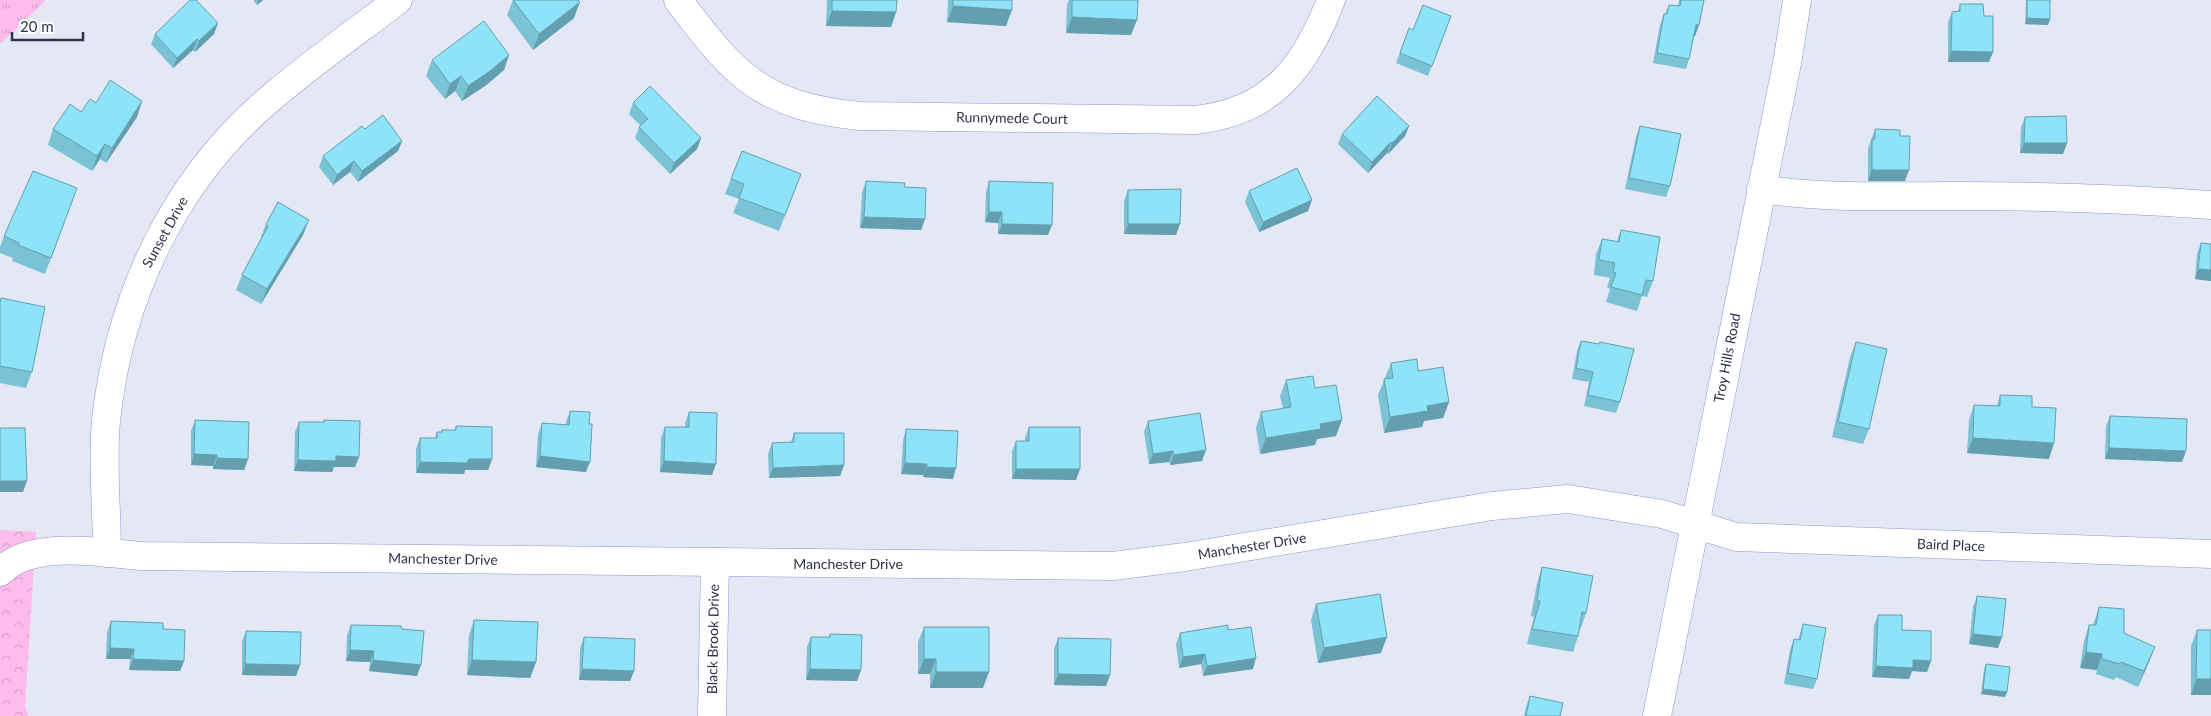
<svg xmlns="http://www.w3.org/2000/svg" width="2211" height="716" font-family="Lato,sans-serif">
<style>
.grass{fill:url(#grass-tufts)}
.forest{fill:url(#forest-crowns)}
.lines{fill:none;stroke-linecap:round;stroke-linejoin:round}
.minor-casing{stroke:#8d98d2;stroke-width:29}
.major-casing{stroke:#8d98d2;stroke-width:29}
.minor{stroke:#fff;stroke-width:28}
.major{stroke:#fff;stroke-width:28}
.wall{fill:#7ac3d6}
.shaded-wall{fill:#639fae}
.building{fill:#8ee3f9;stroke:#639fae}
.labels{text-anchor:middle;stroke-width:4;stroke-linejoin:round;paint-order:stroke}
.street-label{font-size:14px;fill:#2e334b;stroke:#fff}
</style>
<defs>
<pattern id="grass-tufts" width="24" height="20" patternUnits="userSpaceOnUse" patternTransform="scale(1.25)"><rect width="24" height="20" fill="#fdbced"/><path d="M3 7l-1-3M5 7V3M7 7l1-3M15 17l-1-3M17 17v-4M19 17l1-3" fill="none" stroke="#d9a2cd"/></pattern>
<pattern id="forest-crowns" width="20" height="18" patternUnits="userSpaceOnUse" patternTransform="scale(1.25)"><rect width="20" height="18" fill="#fdbced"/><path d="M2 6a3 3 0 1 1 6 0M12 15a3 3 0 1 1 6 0" fill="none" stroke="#d9a2cd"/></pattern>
</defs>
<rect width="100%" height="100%" fill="#e4e7f4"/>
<path class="grass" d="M0,0H46L0,44Z"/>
<path class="forest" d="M0,530L36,532L25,708L29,716H0Z"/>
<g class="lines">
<defs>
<g id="minor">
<path d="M678,0C735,76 761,106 860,116L1195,120C1271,112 1305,68 1331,0"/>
<path d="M1761,189C1828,199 1890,196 1958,196C2042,196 2127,199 2211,205"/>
<path d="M107,553C107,510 102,465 106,421C119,297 175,178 272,97C312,63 356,32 398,0"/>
<path d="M0,572C31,539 101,553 142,556L1113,566L1185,557L1492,506L1568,499L1662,514L1736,537L2211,554"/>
<path d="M712,716L715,562"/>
</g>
<path id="major" d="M1657,716L1788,58L1797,0"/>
</defs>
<use href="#minor" class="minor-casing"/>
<use href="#major" class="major-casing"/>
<use href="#minor" class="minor"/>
<use href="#major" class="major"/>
</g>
<g class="wall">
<path d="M253,0H263L257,5Z"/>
<path d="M513,0L574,18L533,50L507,15Z"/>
<path d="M827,0H897L896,12L891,27L826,26Z"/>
<path d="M948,0H1012L1006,26L947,22Z"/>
<path d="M1069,0H1138L1131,35L1066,33L1067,4Z"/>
<path d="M1679,0H1704L1699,25L1695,36H1694L1689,59L1686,69L1653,63L1660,25L1664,14H1665L1669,5L1678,6Z"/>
<path d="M2026,0H2050V19L2048,25L2025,24Z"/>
<path d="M1960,4L1984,16L1993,52L1989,62H1948V22L1952,12L1958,11Z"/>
<path d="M1451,16L1428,76L1396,63L1409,28L1413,30Z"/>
<path d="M218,23L214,34L195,52L193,50L173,68L151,44L155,34Z"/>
<path d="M509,55L504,70L485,86L462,101L455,91L445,99L426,76L432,60Z"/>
<path d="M142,101L137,117L106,163L100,159L92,171L48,145L53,129L96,103Z"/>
<path d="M633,103L701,138L697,149L670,174L635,138L639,127L641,126L629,114Z"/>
<path d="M2025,117L2067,143L2063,154L2020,153L2021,127Z"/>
<path d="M1409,126L1405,136L1388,154L1387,153L1368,173L1338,144L1342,134Z"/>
<path d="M1640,126L1670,186L1666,197L1625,189L1636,137Z"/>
<path d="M1875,129L1900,136L1905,181H1868V149Z"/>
<path d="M402,141L398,151L358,182L350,172L333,185L319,167L323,156Z"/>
<path d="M742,151L801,174L779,231L733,213L739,199L725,194Z"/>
<path d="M866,181L904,187L925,219L921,230L860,228L862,192Z"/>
<path d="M989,181L1048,235L998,234V223L985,222L986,192Z"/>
<path d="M77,188L45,274L12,261L13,258L0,253V247L4,236Z"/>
<path d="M1128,190L1176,235L1124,234V201Z"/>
<path d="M1249,191L1308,211L1259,232L1245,202Z"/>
<path d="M266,224L303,235L261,304L236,290L242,275L260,240Z"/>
<path d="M1621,230L1653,281L1647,297L1642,296L1637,311L1606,302L1610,289L1607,287L1610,278L1594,275L1596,254L1602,239L1617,241Z"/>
<path d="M2201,243L2211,244V281L2195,279L2197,254Z"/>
<path d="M0,300L32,372L26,388L0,383Z"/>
<path d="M1581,341L1620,402L1616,413L1584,406L1589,382L1572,379L1577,351Z"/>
<path d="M1856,342L1869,429L1863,444L1832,437L1850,357Z"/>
<path d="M1391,363L1418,371L1449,402L1443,418L1424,421L1422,427L1384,433L1378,395Z"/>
<path d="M1286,380L1315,388L1336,436L1317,439L1315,445L1260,454L1256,428L1261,412L1283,409L1280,396Z"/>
<path d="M2000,395L2032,407L2049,459L1967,453L1969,420L1974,405L1997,406Z"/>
<path d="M570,411L589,424L586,472L536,467L538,434L542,423L566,425V422Z"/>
<path d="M689,412L712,475L660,472L661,438L665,427H685V423Z"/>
<path d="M2110,416L2182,462L2105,459L2106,426Z"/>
<path d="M195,420L248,459L244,470L213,469V466L191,465V431Z"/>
<path d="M324,420L359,457L355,467H334L332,472L294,471L295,432L299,422H323Z"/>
<path d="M1148,421L1202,461L1170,465L1169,462L1149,464L1144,432Z"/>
<path d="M456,426L492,459L488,470H465L464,474L416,473V449L420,438H435L437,432H441L442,430H455Z"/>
<path d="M1029,427L1076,480L1012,479V451L1016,441H1025V438Z"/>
<path d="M906,429L953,479L923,477L924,475L901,474L903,440Z"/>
<path d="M794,433L844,465L840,476L769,478L768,454L772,443L791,442Z"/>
<path d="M1542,567L1586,613L1581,628H1580L1578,636L1573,652L1527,644L1534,617L1531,616L1537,583Z"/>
<path d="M1977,596L1998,648L1969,644L1973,607Z"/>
<path d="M1316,604L1381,653L1318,663L1311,620Z"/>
<path d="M2099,607L2124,633L2149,662L2138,687L2116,677L2114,680L2096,674L2097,670L2080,668L2084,641L2089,625H2093Z"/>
<path d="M1878,615L1902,630L1931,661L1927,672L1912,671L1909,679L1872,677L1874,625Z"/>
<path d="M474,620L536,662L530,678L467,675L469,635Z"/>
<path d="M111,621L163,629L184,661L180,671L129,670L130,659H106L107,632Z"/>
<path d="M1803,624L1817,679L1813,689L1784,684L1790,650L1794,639L1798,640Z"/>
<path d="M351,625L417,676L369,671L370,662L346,661L347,635Z"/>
<path d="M924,627L983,688H930V674H918V642Z"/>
<path d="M1228,630L1253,669L1203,676L1201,664L1179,668L1176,644L1180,633Z"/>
<path d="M2197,630L2211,695H2191V646Z"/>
<path d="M246,631L300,665L296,676L242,675V641Z"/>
<path d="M830,634L861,670L857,681L806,680L807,647L811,637H829Z"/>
<path d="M584,637L634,671L630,681L579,680L580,648Z"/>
<path d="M1058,638L1106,686L1054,685V649Z"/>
<path d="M1986,664L2005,697L1981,694L1984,669Z"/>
<path d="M1530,696L1560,716H1524L1526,707Z"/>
</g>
<g class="shaded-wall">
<path d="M258,0H263L257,5Z"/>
<path d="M580,2L574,18L533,50L539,34Z"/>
<path d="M953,6L1012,10L1006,26L947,22Z"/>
<path d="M832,11L896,12L891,27L826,26Z"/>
<path d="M1072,17L1137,20L1131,35L1066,33Z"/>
<path d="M2027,18L2050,19L2048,25L2025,24Z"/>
<path d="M218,23L214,34L195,52L199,41Z"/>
<path d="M1696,25H1699L1695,36H1692Z"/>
<path d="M197,39L193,50L173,68L177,58Z"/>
<path d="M1951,51L1993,52L1989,62H1948Z"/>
<path d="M509,55L504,70L485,86L462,101L468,86Z"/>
<path d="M461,76L455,91L445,99L450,84Z"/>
<path d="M142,101L137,117L106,163L112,148Z"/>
<path d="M1409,126L1405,136L1388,154L1392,143Z"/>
<path d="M701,138L697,149L670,174L674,163Z"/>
<path d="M402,141L398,151L358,182L362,171Z"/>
<path d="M1391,142L1387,153L1368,173L1372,162Z"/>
<path d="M2024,143H2067L2063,154L2020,153Z"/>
<path d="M105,144L100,159L92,171L97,156Z"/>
<path d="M354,161L350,172L333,185L337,175Z"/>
<path d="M1872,170H1909L1905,181H1868Z"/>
<path d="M1312,200L1308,211L1259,232L1263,222Z"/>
<path d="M989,212H1002L998,223L985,222Z"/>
<path d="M864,217L925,219L921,230L860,228Z"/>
<path d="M309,220L303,235L261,304L267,289Z"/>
<path d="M1002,224L1052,225L1048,235L998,234Z"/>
<path d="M1128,224H1180L1176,235L1124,234Z"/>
<path d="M2198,269L2211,270V281L2195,279Z"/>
<path d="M1449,402L1443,418L1424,421L1422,427L1384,433L1390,417L1427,406Z"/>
<path d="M1342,420L1336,436L1317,439L1315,445L1260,454L1266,438L1320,424Z"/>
<path d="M1973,438L2054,443L2049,459L1967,453Z"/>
<path d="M2109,448L2186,451L2182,462L2105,459Z"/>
<path d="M1206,450L1202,461L1170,465L1174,455Z"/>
<path d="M1173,451L1169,462L1149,464L1153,454Z"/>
<path d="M194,454L217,455L213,466L191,465Z"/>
<path d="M336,456L359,457L355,467H334L332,472L294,471L298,460Z"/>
<path d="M540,456L590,462L586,472L536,467Z"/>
<path d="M217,458L248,459L244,470L213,469Z"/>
<path d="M469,459H492L488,470H465L464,474L416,473L420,462Z"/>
<path d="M664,461L716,464L712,475L660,472Z"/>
<path d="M905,463L927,464L924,475L901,474Z"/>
<path d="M844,465L840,476L769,478L773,468Z"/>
<path d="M927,467L956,468L953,479L923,477Z"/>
<path d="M1016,469H1080L1076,480L1012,479Z"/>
<path d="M0,481H27L23,492H0Z"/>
<path d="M1973,634L2002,637L1998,648L1969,644Z"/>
<path d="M1387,637L1381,653L1318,663L1324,648Z"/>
<path d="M2155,647L2149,662L2138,687L2144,671Z"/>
<path d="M110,648L134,649L130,659H106Z"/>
<path d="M350,650L374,651L370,662L346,661Z"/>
<path d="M2086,652L2102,654L2097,670L2080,668Z"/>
<path d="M1205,654L1201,664L1179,668L1183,657Z"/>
<path d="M1256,658L1253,669L1203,676L1207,666Z"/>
<path d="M133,659L184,661L180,671L129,670Z"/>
<path d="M924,659H936L930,674H918Z"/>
<path d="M373,660L421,665L417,676L369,671Z"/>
<path d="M472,660L536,662L530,678L467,675Z"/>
<path d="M1913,660L1931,661L1927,672L1912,671L1909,679L1872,677L1876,666Z"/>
<path d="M245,664L300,665L296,676L242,675Z"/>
<path d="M582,669L634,671L630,681L579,680Z"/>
<path d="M810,669L861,670L857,681L806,680Z"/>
<path d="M936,672H989L983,688H930Z"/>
<path d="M1058,674L1110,675L1106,686L1054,685Z"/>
<path d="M2196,679H2211V695H2191Z"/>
<path d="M1983,689L2007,692L2005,697L1981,694Z"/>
</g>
<g class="building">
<path d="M190,0H196L218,23L199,41L197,39L177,58L155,34Z"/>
<path d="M513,0H578L580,2L539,34Z"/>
<path d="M832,0H897L896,12L832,11Z"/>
<path d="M953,0H1012V10L953,6Z"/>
<path d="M1072,0H1138L1137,20L1072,17Z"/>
<path d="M1681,0H1704L1699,25H1696L1689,59L1657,53L1664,14H1667L1669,5L1680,6Z"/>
<path d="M2027,0H2050V19L2027,18Z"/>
<path d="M1960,4H1983L1984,16H1993V52L1951,51L1952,12L1960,11Z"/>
<path d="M1423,5L1451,16L1432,66L1400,53L1409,28L1413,30Z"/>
<path d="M484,21L509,55L490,71L468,86L461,76L450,84L432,60Z"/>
<path d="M110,80L142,101L112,148L105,144L97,156L53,129L70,104L81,112L90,99L96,103Z"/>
<path d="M650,86L701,138L674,163L639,127L648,119L633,103Z"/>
<path d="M1377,96L1409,126L1392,143L1391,142L1372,162L1342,134Z"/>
<path d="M383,115L402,141L362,171L354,161L337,175L323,156L362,126L365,129Z"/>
<path d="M2066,116L2067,143H2024L2025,117Z"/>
<path d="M1640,126L1681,134L1670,186L1629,178Z"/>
<path d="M1875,129L1900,130V136H1910L1909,170H1872V139H1875Z"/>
<path d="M742,151L801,174L785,215L739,198L744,184L731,179Z"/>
<path d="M1297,168L1312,200L1263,222L1249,191Z"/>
<path d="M33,171L77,188L51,258L18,245L19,243L4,236Z"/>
<path d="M866,181L905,183L904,187L926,188L925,219L864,217Z"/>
<path d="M989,181L1053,183L1052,225L1002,224V212H989Z"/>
<path d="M1181,189L1180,224H1128V190Z"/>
<path d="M278,202L309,220L267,289L242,275L268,226L266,224Z"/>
<path d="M1621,230L1660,237L1653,281L1646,280L1642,295L1611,287L1616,273L1613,272L1615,263L1599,260L1602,239L1619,242Z"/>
<path d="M2201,243L2211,244V270L2198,269Z"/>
<path d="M1,298L45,307L32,372L0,366V302Z"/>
<path d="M1581,341L1599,344L1600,342L1634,349L1620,402L1588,395L1593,372L1576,368Z"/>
<path d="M1856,342L1887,349L1869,429L1838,422Z"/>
<path d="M1417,359L1418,371L1443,367L1449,402L1427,406L1428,411L1390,417L1384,379L1393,378L1391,363Z"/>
<path d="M1313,376L1315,388L1336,385L1342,420L1320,424L1321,429L1266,438L1261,412L1291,407L1286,380Z"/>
<path d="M2000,395L2032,396V407L2056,408L2054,443L1973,438L1974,405L2000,406Z"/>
<path d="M570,411L590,412L589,424H592L590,462L540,456L542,423L569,425Z"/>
<path d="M689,412L717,413L716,464L664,461L665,427H689Z"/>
<path d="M1200,413L1206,450L1174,455L1173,451L1153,454L1148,421Z"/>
<path d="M2110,416L2187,419L2186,451L2109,448Z"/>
<path d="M195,420L249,422L248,459L217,458V455L194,454Z"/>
<path d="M324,420L360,421L359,457L336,456V461L298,460L299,422H324Z"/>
<path d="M456,426L492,427V459H469L467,463L420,462V438H437V432H442V430H456Z"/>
<path d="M1029,427H1080V469H1016V441H1029Z"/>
<path d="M0,428H25L27,481H0Z"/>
<path d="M906,429L958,431L956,468L927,467V464L905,463Z"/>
<path d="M794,433H844V465L773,468L772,443L794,442Z"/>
<path d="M1542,567L1593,576L1586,613L1582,612L1578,636L1532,629L1540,601H1537Z"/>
<path d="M1380,594L1387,637L1324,648L1316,604Z"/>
<path d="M1977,596L2006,599L2002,637L1973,634Z"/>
<path d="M2099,607L2124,609V633L2155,647L2144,671L2121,662L2120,664L2102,659V654L2086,652L2089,625H2096Z"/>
<path d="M1878,615H1902V630L1931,631V661L1913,660V668L1876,666Z"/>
<path d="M474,620L538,622L536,662L472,660Z"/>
<path d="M111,621L163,623V629L185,630L184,661L133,659L134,649L110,648Z"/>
<path d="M1803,624L1826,628L1817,679L1788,673L1794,639L1800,640Z"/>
<path d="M351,625L401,626L402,629L424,631L421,665L373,660L374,651L350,650Z"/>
<path d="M1228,625V630L1251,627L1256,658L1207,666L1205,654L1183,657L1180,633Z"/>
<path d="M924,627H989V672H936V659H924Z"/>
<path d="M2197,630H2211V679H2196Z"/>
<path d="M246,631L301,632L300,665L245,664Z"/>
<path d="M830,634L862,635L861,670L810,669L811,637H830Z"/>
<path d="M584,637L635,639L634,671L582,669Z"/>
<path d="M1058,638L1111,639L1110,675L1058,674Z"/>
<path d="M1986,664L2010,667L2007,692L1983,689Z"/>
<path d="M1530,696L1563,703L1560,716H1526Z"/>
</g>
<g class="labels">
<g class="street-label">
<text transform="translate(1012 118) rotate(1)" y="5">Runnymede Court</text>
<text transform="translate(165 232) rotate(-61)" y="5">Sunset Drive</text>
<text transform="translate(1727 358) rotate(-79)" y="5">Troy Hills Road</text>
<text transform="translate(1951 545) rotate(2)" y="5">Baird Place</text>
<text transform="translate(1252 546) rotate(-9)" y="5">Manchester Drive</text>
<text transform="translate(443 559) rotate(1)" y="5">Manchester Drive</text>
<text x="848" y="569">Manchester Drive</text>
<text transform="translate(713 639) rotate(-89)" y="5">Black Brook Drive</text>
</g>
</g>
<path d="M12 32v8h71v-8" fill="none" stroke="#2e334b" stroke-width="2.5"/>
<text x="20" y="32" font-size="15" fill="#2e334b" stroke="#ffffff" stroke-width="4" paint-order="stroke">20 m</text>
</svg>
